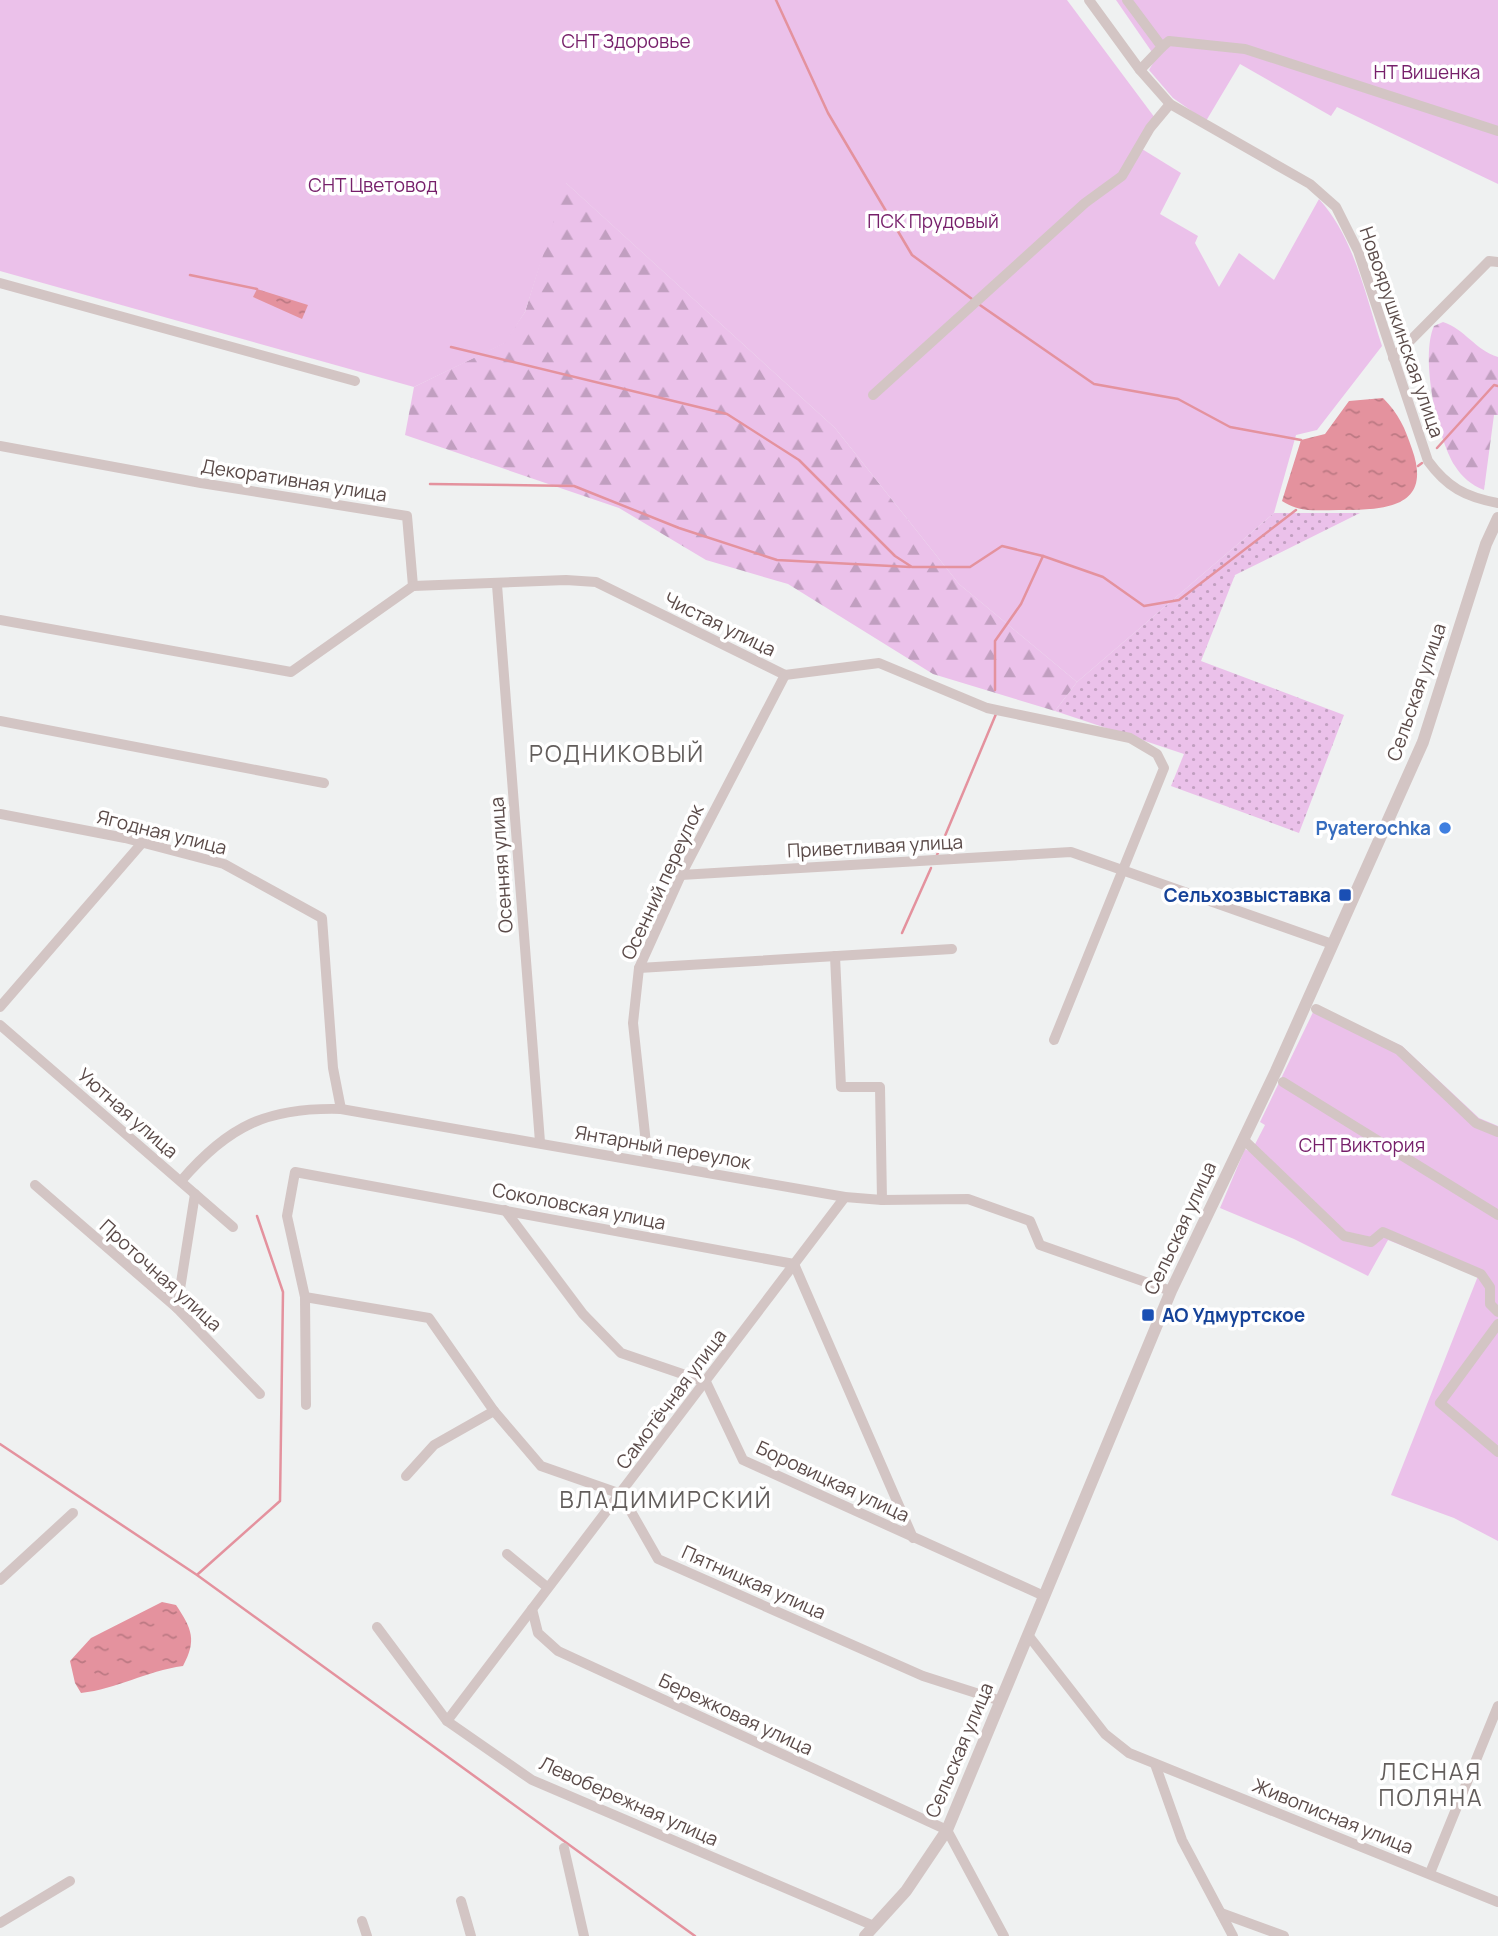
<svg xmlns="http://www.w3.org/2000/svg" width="1498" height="1936" font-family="Manrope,sans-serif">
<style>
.grass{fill:url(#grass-dots)}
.forest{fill:url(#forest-firs)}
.garden{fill:#ebc1ea}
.water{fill:url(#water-ripples)}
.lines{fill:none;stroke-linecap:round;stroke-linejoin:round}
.stream{stroke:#e4929e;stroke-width:2.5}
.minor{stroke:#d3c5c4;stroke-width:10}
.tertiary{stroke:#d3c5c4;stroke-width:12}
.shop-dot{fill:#3f7fe0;stroke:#fff;stroke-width:2.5}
.transit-dot{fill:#1a4fb4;stroke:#fff;stroke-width:2.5}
.labels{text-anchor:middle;stroke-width:7;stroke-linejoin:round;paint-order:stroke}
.park-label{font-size:19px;fill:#761f6a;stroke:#fff}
.street-label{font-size:19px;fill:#5b4b49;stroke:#fff}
.shop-label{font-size:19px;font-weight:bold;fill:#366cbe;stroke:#fff;text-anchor:end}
.transit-label{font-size:19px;font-weight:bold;fill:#164399;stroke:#fff;text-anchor:end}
.quarter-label{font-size:23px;letter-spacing:2px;fill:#635e5c;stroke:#fff}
</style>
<defs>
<pattern id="grass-dots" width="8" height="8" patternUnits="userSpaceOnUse" patternTransform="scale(1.75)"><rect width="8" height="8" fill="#ebc1ea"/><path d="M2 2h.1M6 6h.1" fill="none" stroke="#c19fc0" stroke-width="1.8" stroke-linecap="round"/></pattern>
<pattern id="forest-firs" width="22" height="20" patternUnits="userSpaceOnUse" patternTransform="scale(1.75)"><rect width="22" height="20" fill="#ebc1ea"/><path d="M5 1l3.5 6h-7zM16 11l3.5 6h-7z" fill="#c19fc0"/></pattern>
<pattern id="water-ripples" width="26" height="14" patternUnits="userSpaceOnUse" patternTransform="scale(1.75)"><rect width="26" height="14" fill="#e4929e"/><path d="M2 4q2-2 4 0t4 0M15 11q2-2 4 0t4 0" fill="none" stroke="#bc7983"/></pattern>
</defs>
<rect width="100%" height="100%" fill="#eff1f1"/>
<path class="grass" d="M1274,513H1360L1235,575L1201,661L1344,715L1299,833L1171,786L1184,754L1055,711L1077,682Z"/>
<g class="forest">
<path d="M565,182L835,428L959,584L1077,682L1055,711L933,674L788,584L706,560L619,508L405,435L414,387L504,343L525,312Z"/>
<path d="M1443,322C1465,329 1475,350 1498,357V415H1494L1484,490C1471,485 1462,477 1455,466C1437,437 1420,357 1434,326Z"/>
</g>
<g class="garden">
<path d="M0,0H1067L1158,122L1142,149L1181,173L1160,214L1198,236L1195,243L1219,287L1239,253L1274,280L1319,199C1354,237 1366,297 1382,346L1317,430L1296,435L1274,513L1077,682L959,584L835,428L566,183L525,312L505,343L414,387L0,271Z"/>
<path d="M1116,0H1498V184L1337,107L1331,116L1240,64L1206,121L1173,98L1149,70L1156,58Z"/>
<path d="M1316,1006L1402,1046L1479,1118L1498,1126V1541L1454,1518L1391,1495L1478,1276L1388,1240L1368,1276L1294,1239L1220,1208L1245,1149L1251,1152L1265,1125L1260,1122Z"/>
</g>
<g class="water">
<path d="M257,289L308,305L302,319L253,297Z"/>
<path d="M1383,398C1399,414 1405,428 1412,449C1433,508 1385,510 1339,510C1318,510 1300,513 1282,501L1301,440L1325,434L1349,401Z"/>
<path d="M162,1602L176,1605C192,1629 197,1640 183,1666C146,1671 117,1689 81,1693L75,1683L70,1661L91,1638Z"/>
</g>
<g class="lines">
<g class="stream">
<path d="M776,0L828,113L912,255L972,299"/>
<path d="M190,275L257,289"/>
<path d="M977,303L1094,384L1178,399L1230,427L1301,440"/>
<path d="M451,347L727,414L799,460L895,556L912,567H970L1002,546L1043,556L1103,577L1144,606L1179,600L1296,510"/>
<path d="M1437,448L1494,385L1498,386"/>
<path d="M1418,466L1422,463"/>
<path d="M430,484L574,486L679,528L777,560L910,567"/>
<path d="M995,690V641L1021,604L1043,556"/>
<path d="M937,855L996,714"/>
<path d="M902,933L931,868"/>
<path d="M0,1444L197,1575L695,1936"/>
<path d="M198,1574L280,1501L283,1292L257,1216"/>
</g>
<g class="minor">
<path d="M1089,0L1140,70L1170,104L1310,184L1336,207L1358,251L1428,461C1447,487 1465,497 1498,503"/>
<path d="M1127,0L1162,47L1140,70"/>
<path d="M1162,47L1169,41L1245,49L1498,131"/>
<path d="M0,283L355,381"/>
<path d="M1393,358L1489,261L1498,262"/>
<path d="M873,395L1085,203L1122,176L1150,128L1170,104"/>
<path d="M0,446L201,483L407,516L413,586"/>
<path d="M497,585L540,1142"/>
<path d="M413,586L566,580L596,582L785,675L879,663L987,708L1130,738L1157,754L1164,768L1160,778L1054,1040"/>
<path d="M0,620L291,672L413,586"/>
<path d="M0,721L324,783"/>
<path d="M0,814L125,838L224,864L322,918L333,1068L341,1109"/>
<path d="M681,875L1071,852L1332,944"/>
<path d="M639,968L952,949"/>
<path d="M0,1007L142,843"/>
<path d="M1316,1009L1399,1050L1476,1123L1498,1132"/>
<path d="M0,1025L233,1227"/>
<path d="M1283,1082L1498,1215"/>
<path d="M1243,1139L1344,1236L1371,1242L1383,1232L1481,1274L1490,1287V1304L1498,1312"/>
<path d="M648,1162L633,1023L639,968L681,875L785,675"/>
<path d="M181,1181C228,1126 267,1107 341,1109L845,1197L882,1200L880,1087H841L835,956"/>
<path d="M35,1185L177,1308L260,1394"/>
<path d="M882,1200L968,1199L1030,1221L1040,1245L1171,1291"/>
<path d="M505,1210L583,1314L621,1353L706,1382L743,1460L1044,1596"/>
<path d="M305,1297L429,1318L494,1411L541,1466L621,1494L658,1559L923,1676L1001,1701"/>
<path d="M177,1308L195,1194"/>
<path d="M1498,1324L1440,1403L1498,1452"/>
<path d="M306,1405L305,1297L287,1216L295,1172L794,1264L913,1538"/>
<path d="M406,1476L434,1445L494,1411"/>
<path d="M507,1554L547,1587"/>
<path d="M0,1580L73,1513"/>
<path d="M532,1609L538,1633L558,1651L947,1830L1004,1936"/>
<path d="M377,1627L447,1721L532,1780L874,1926"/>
<path d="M1028,1635L1105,1734L1129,1753L1498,1902"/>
<path d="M447,1721L845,1197"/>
<path d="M1155,1764L1182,1840L1233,1936"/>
<path d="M564,1848L584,1936"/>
<path d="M1430,1873L1498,1706"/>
<path d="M461,1901L471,1936"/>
<path d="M1221,1913L1284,1936"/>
<path d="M362,1921L367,1936"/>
<path d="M0,1923L70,1881"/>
</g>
<path class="tertiary" d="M865,1936L906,1891L947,1830L1171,1291L1276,1071L1423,742L1486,544L1498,518"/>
</g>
<circle class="shop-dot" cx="1445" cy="828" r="7"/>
<g class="transit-dot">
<rect x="1338" y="888" width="14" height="14" rx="3.5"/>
<rect x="1141" y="1308" width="14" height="14" rx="3.5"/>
</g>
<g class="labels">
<g class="park-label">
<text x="626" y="48">СНТ Здоровье</text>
<text x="1427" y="79">НТ Вишенка</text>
<text x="373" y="192">СНТ Цветовод</text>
<text x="933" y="228">ПСК Прудовый</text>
<text x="1362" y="1152">СНТ Виктория</text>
</g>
<g class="street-label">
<text transform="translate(1402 332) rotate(71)" y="7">Новоярушкинская улица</text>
<text transform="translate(294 480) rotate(9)" y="7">Декоративная улица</text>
<text transform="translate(720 624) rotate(26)" y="7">Чистая улица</text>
<text transform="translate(1416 692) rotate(-71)" y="7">Сельская улица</text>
<text transform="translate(162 832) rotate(14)" y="7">Ягодная улица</text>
<text transform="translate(875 846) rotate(-3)" y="7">Приветливая улица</text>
<text transform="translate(501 865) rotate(-94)" y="7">Осенняя улица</text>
<text transform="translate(662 882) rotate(-65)" y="7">Осенний переулок</text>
<text transform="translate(128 1113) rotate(41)" y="7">Уютная улица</text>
<text transform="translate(663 1147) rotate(10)" y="7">Янтарный переулок</text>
<text transform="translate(579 1206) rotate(11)" y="7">Соколовская улица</text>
<text transform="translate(1180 1228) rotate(-65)" y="7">Сельская улица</text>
<text transform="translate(161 1275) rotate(42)" y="7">Проточная улица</text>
<text transform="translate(671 1399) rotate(-53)" y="7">Самотёчная улица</text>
<text transform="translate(833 1481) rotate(25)" y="7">Боровицкая улица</text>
<text transform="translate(754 1582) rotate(24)" y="7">Пятницкая улица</text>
<text transform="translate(736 1714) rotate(25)" y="7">Бережковая улица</text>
<text transform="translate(959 1750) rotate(-67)" y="7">Сельская улица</text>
<text transform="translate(629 1801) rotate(24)" y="7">Левобережная улица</text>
<text transform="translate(1333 1816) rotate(22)" y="7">Живописная улица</text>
</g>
<g class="shop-label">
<text x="1431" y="835">Pyaterochka</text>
</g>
<g class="transit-label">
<text x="1331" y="902">Сельхозвыставка</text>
<text x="1162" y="1322" text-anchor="start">АО Удмуртское</text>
</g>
<g class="quarter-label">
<text x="617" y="762">РОДНИКОВЫЙ</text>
<text x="666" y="1508">ВЛАДИМИРСКИЙ</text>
<text x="1431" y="1780">ЛЕСНАЯ<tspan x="1431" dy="26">ПОЛЯНА</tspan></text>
</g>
</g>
</svg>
